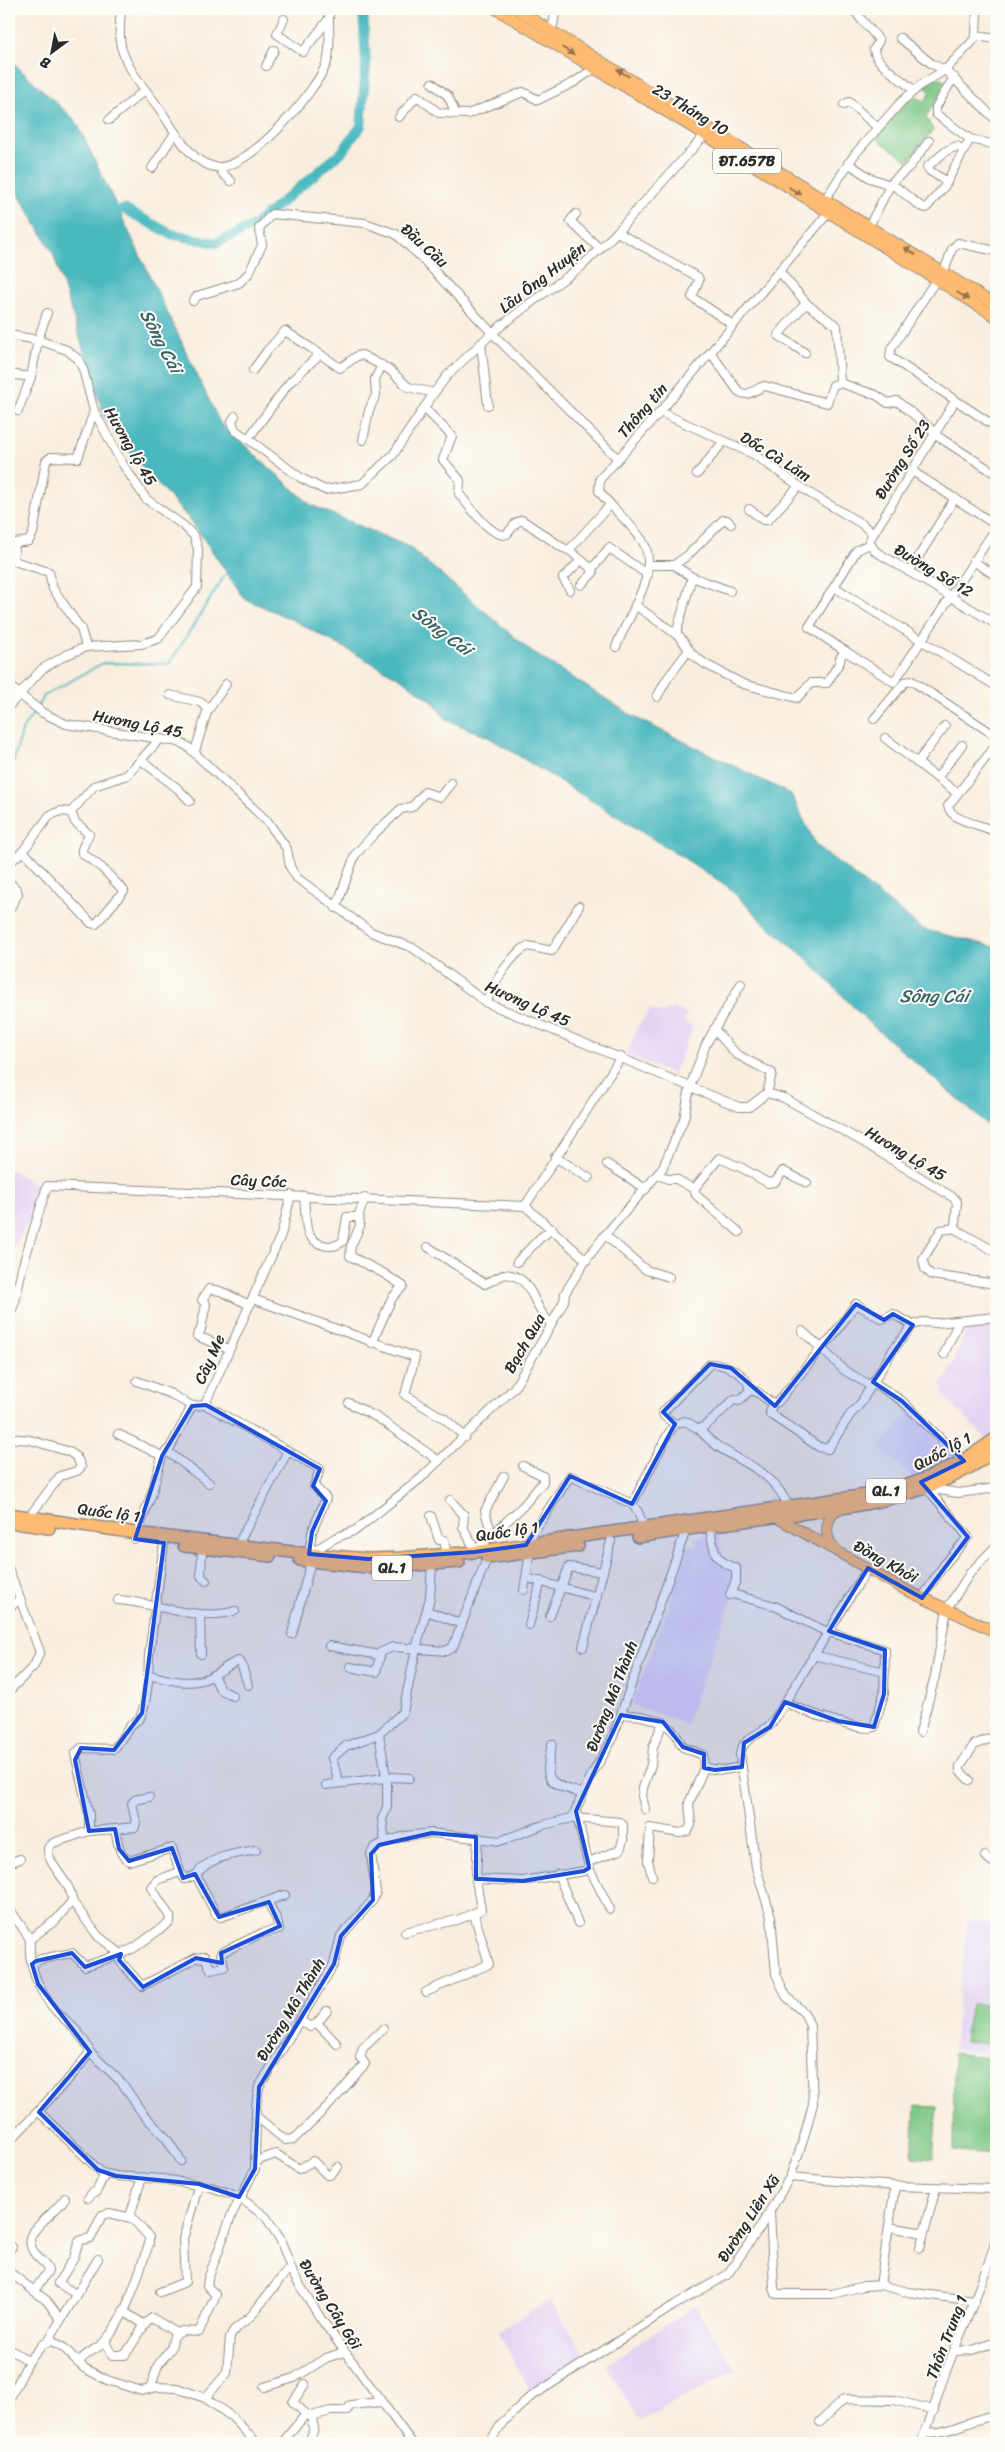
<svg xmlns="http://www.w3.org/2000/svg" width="1005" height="2452" font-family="Sriracha,sans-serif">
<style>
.built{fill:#e3d4f3}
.green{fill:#7ec886;stroke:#547a58}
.water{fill:#49b8bf;stroke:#3a7275}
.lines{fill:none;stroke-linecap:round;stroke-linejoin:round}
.stream{stroke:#49b8bf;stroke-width:2}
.river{stroke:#49b8bf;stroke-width:10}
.minor-casing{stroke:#928c84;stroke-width:10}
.major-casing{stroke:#928c84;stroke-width:12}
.highway-casing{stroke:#928c84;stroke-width:14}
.minor{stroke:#fff;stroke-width:8}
.major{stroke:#ffbb71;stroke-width:10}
.highway{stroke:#ffbb71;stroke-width:11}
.oneway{fill:#95734e}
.marked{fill:#1d4ed8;fill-opacity:0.2;stroke:#1d4ed8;stroke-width:4;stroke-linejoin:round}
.labels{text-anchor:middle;stroke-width:4;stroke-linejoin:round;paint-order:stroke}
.shield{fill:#fdfcf7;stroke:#6a6a68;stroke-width:1}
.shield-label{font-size:15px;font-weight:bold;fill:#2b2b2b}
.street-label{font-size:16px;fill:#2b2b2b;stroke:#fdfcf7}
.water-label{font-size:18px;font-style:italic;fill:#376366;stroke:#fdfcf7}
</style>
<rect width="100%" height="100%" fill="#fdfcf7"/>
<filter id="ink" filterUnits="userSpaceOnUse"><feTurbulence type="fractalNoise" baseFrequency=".02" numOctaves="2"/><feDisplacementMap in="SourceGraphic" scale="10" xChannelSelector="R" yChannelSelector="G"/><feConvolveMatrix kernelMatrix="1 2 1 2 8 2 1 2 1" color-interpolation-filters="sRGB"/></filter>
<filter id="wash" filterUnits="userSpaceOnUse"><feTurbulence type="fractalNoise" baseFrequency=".0096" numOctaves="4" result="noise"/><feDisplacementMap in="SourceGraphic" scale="20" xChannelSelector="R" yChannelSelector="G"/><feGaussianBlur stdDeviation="1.12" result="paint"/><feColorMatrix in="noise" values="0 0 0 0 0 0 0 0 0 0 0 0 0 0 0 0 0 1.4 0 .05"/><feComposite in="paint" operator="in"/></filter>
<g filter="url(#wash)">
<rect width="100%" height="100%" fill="#f9eede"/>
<g class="built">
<path d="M673,1008L687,1014L684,1022L691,1024L692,1031L673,1075L626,1054L638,1027L650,1009L663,1013Z"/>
<path d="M9,1169L39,1186L40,1193L28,1214L31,1218L13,1247L9,1245Z"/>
<path d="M996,1320V1431L987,1439L944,1396L941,1383L947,1377L971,1321Z"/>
<path d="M910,1411L958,1458L926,1474L912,1477L879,1448Z"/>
<path d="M718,1532L723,1559L743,1568L686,1724L632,1705L690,1546L697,1545L694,1538Z"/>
<path d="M968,1920L996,1924V2055L953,2049Z"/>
<path d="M550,2300L586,2355L529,2390L498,2331Z"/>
<path d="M695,2306L736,2370L639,2421L606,2364Z"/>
</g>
<g class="green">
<path d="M935,77L945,81V86L926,117L933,130L908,161L876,138L912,95L925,101L930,92L924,86Z"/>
<path d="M971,2004L996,2006V2045L964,2041Z"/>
<path d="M954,2053L996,2059V2154L953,2151Z"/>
<path d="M915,2106L937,2107L933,2159L912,2157Z"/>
</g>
<path class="water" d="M9,59L76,121L220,423L311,505L409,547L532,652L636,718L791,794L816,845L922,929L996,947V1129L990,1127L866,1020L805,957L763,922L727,886L673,851L488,737L447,720L431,700L400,678L293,620L245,599L192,522L136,460L105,418L53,253L19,195L9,184Z"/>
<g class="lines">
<g class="stream">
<path d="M37,707L44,696L103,663L169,664L227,572"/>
<path d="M9,776L23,728L35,711"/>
</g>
<path class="river" d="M106,215L124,209L171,234L216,243L253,226L342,152L361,126L366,65L363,9"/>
</g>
</g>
<g filter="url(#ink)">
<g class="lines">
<defs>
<g id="minor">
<path d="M121,9C120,22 118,37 122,50C130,74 147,91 161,111C173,128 190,163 215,167C248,172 317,91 327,62C332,45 328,26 329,9"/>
<path d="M854,9C860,21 872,29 879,41L874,49C874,64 904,80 913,90"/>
<path d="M284,19L277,34L303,52L328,20"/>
<path d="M552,30L556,9"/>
<path d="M976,36L996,39"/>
<path d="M900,38L932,64L945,70L996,120"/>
<path d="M266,66L274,50"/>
<path d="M954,77L936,107V114L970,139L996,145"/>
<path d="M432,83L448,96L456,114"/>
<path d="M844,105L849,102L878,128"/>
<path d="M399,117L417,96L439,113L468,114L523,92L538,100L573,83L595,68"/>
<path d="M109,120L145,90"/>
<path d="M848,163L870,178L896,187L920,206L926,208L944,187L970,139"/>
<path d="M221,167L222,173L231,181"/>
<path d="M152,168L175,133"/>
<path d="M947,182L930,171L927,167L946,151L957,146L964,150"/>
<path d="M826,198L855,154L901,102L922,84L945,70L972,42L976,36L977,9"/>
<path d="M576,214L570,221L600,249"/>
<path d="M869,226L892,182L910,166L929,141"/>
<path d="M617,232L698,277L699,280L692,297L733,325"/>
<path d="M779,271L808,305L837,326L840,383L876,395L888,403L897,401L935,432"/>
<path d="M944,272L952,249L958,243L996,251"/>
<path d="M936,280L891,349L890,357L996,427"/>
<path d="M193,301L197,296L239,283L249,273L262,245L259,228L272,214L365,223L396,234L421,257L492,333L618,459"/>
<path d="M9,335L38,340L67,350L78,359L83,369L94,411L122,463L146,499L184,526L194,536L198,549L197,587L158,639L141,644L86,647L66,655L42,669L9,706"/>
<path d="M481,343L488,405"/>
<path d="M711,353L738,391C749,399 755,388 765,386L827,403L833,385L840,383"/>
<path d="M805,353L778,335L806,303"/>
<path d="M253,370L267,351L285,331L320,354"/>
<path d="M9,374L31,377L38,340L47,313"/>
<path d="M434,393L408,387L390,370L362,355L357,356L340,368L320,354L289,383L248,439L301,478L325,490L362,484L393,455L434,393L447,376L492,333L533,301L582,266L617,232L705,135"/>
<path d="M955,401L869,541L875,551L996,624"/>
<path d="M424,408L452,436L443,460L460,480L459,494C469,505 492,540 507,534L516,523L522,520L563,548L569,550L609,506"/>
<path d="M18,411L31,377"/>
<path d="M660,412L753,454L811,494L862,524L872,533"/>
<path d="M235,416L232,421L235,430L248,439"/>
<path d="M934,434L996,474"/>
<path d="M363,440L369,410L376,395L375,379L382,365"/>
<path d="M912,471L996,525"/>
<path d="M697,474L724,441"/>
<path d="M749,509L763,520H768L799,486"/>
<path d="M569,550L592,569"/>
<path d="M973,561L996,576"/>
<path d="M648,565H674"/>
<path d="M909,572L955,498"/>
<path d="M581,585L593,573L592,569L609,548L648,575"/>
<path d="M834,587L996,686"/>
<path d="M570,590L563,578L580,561"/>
<path d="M730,591L692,577L674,565L688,555L723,520H727L731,524"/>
<path d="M635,605L680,637L692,654L705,664L743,684L797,698L811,683H827L840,662V658L845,651L809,627L857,550L870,544"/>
<path d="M676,634L692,577"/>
<path d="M86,647L81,629L53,589L49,572L17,562L13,559L15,543L29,541L33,533L46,461L51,457L78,458L94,411"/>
<path d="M616,647C627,617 662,571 642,540C630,522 612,509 599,491L600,479L660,412L829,212"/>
<path d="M845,651L894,682L996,528"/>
<path d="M9,686L43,713L66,724L179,742L187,746L268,822L287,849L290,867L297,878L371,932L413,948L487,1003L739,1107H749L767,1093L784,1098L863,1142L954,1198L957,1202L955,1225L957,1230L996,1252"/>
<path d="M170,695L200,702L209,709"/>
<path d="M657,697L667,679L689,650"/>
<path d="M874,719L905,682L912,681L996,736"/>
<path d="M885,738L957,793"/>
<path d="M996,745L948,806C953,824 984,823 996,833"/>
<path d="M195,751L207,712L226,684"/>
<path d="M141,760L177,788L190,801"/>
<path d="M917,763L945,726"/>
<path d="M937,778L962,745"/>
<path d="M23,851L91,923L96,924L124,891L102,868L82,853V849L89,834L75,822L71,812"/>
<path d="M9,863L23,851L50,815L61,811L71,812L94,786L127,775L160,739"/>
<path d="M9,882L17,890L18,894L9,910"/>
<path d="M336,908L355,855L375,833L401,809L412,807L425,792L440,797L451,783"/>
<path d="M487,1003C490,987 513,952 528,946L552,951L579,906"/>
<path d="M714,1029L736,1054L772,1073L767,1093"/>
<path d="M555,1157L589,1178"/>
<path d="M607,1164L646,1189"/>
<path d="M659,1175L668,1179H676L694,1189L696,1195L739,1232"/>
<path d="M694,1189L719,1158L742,1168L768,1183L775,1182L783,1171L807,1183"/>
<path d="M304,1196C305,1204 305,1229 309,1235C317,1246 333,1250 343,1241L347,1217H359"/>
<path d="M365,1198L359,1214L360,1226L351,1246L350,1256L383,1273L403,1286L392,1298L372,1343"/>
<path d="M525,1206L621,1057"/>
<path d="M956,1228L941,1230L923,1259L925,1269L932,1275L996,1284"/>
<path d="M605,1235L646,1270L669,1277"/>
<path d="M428,1247L485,1284L505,1274C535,1276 531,1308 551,1323"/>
<path d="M517,1262L541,1237L553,1229"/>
<path d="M253,1299L415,1357L405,1395L445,1419L465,1437"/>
<path d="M9,1317L15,1302L22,1268L47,1186L525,1206L586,1260"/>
<path d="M802,1331L821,1348L831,1339L856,1304L882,1319L893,1314L913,1325"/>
<path d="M229,1349L197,1336L201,1329L206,1304L202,1300L209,1289L220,1291L250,1305"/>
<path d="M944,1354L959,1321"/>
<path d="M137,1381L171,1394L192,1406"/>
<path d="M873,1382L902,1401L964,1461"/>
<path d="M349,1403L378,1418L439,1461"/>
<path d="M772,1403L770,1414L819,1447L828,1449L850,1415L860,1404L893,1350L913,1325L922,1322L936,1323L996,1317"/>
<path d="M675,1424L664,1416L663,1412L710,1364C725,1363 747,1373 750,1390"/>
<path d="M699,1429C728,1464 766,1458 789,1507"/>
<path d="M118,1434L162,1456"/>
<path d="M9,1438L30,1440L67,1451C75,1454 79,1459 81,1467L77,1471L60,1476L29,1517"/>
<path d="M288,1451L320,1469L314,1486L326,1498L312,1532L309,1554"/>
<path d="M168,1452L209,1483"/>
<path d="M927,1488L958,1493L996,1488"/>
<path d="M450,1500L464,1515L463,1527L475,1550"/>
<path d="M431,1516L439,1540H444L447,1555"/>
<path d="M710,1527C714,1550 712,1560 736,1568V1580L730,1595"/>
<path d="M644,1528L638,1512L632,1504L667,1436L675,1424L685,1421L699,1429C713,1423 723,1408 735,1399L739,1401L750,1390L757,1392L772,1403L778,1402L821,1348L844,1370L871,1386"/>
<path d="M492,1535L485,1511L504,1476"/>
<path d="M135,1539L152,1493L162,1456L170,1448L192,1406L206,1405"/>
<path d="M238,1544L288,1451L206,1405V1402L281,1235L291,1195"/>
<path d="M528,1544L530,1538L570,1476L632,1504"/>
<path d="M202,1548L201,1576L206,1581"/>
<path d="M474,1552L523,1506L543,1482V1476L523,1466"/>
<path d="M309,1554L335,1538L356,1530L421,1478L514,1388L549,1329L564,1301L565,1293L586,1260L605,1235L662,1169L684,1119L690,1087L706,1044L741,984"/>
<path d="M9,1570L40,1652L34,1666L9,1691"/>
<path d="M527,1578L597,1597"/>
<path d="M524,1590L530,1553"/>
<path d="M736,1595L775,1606L823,1630L885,1650L884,1694L874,1727C859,1732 800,1710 785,1702"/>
<path d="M922,1598L944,1565L968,1537L927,1488"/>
<path d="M118,1600C158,1603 195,1622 235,1611"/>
<path d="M9,1608L20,1599"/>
<path d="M427,1611L462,1624"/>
<path d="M200,1615L201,1654"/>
<path d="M550,1616L569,1567L603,1572"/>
<path d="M529,1625L541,1581"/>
<path d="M292,1634L311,1561"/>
<path d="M329,1646L380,1655"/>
<path d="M583,1647L611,1541"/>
<path d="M813,1655L885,1672"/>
<path d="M350,1667L376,1672L381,1652L393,1647L446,1651L453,1647L487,1558"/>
<path d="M148,1675C169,1679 189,1687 210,1677C220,1672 228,1665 238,1661L241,1663L248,1685"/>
<path d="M213,1675L220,1689L233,1696"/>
<path d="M621,1715C639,1714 664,1719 675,1733C679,1738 679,1743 683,1747L703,1755L704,1768"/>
<path d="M920,1732L935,1676L947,1609L970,1573L996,1546"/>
<path d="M379,1734L387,1782V1807L382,1819L385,1842"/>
<path d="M552,1744C543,1784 548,1782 583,1794"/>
<path d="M704,1768L723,1770L742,1767"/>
<path d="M969,1780L960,1771V1766L974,1745L996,1736"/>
<path d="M339,1783L332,1758L346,1746L379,1734L403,1712L416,1649L430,1598L432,1565"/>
<path d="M326,1785L393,1777L409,1778"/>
<path d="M645,1809L642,1796L643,1788L651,1765L653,1747L663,1722"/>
<path d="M574,1818L620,1822L623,1825V1840L620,1850L588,1862"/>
<path d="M115,1829L135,1827L136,1822L132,1803L135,1800L149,1797"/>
<path d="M478,1837L476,1879L523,1881L584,1871L589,1868L588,1862L576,1811"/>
<path d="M985,1856L996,1865"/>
<path d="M9,1863L20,1859"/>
<path d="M589,1868L610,1909"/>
<path d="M180,1872L185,1879L196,1875L216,1914L221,1917L285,1895"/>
<path d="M558,1874L578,1923"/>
<path d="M196,1875C210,1856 234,1854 256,1850"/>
<path d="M652,1876L648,1861L650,1828L680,1833L688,1831L691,1825L689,1803L704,1768"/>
<path d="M72,1901L98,1936L121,1954L134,1948L170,1922V1917L151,1887L157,1880L180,1872L172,1848L129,1861C118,1855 118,1841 115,1829L89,1831"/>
<path d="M9,1908L30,1939"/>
<path d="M405,1932L460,1919L481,1910L476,1879"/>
<path d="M30,1939L56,1920L72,1901C72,1881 47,1867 48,1848L53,1843L89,1831V1814L75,1754L81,1748L114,1749L131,1725L140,1718L145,1704L148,1683L149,1655L164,1543"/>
<path d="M32,1964L41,1959L72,1953L85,1966L121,1954L120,1961L142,1986L196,1958L205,1957L211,1970L224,1967L221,1953L262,1933L279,1929L277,1920L268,1902"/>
<path d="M426,1992L489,1964L474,1914"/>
<path d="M300,2020L310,2027L317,2023L327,2011"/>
<path d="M317,2023L337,2044"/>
<path d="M90,2052L122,2083L143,2114L166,2138L181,2161"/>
<path d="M39,2112L102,2173L116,2176L162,2179L211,2187L239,2197L266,2217L280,2239L294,2276L321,2319L412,2443"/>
<path d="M257,2117L285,2140L294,2139L333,2101L365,2064L360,2057L363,2048L383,2029"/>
<path d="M9,2142L75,2072L90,2052C84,2036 70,2024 58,2013C39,1993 28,1967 30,1939"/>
<path d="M256,2161L276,2154L299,2169L313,2161L327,2175H330L338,2167"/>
<path d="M790,2177L803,2141L813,2104L810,2026L805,2014L786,1996L776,1974L771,1917L756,1867L740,1754C744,1734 765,1735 774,1720C805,1669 837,1619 868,1568"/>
<path d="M88,2198L92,2193L96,2192L105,2174"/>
<path d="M770,2212L774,2288L776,2294H832L864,2286L880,2285L908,2292L975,2301"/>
<path d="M889,2227L924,2233"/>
<path d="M920,2248L936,2188"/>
<path d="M9,2249L12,2247"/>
<path d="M9,2272L46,2300L60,2319"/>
<path d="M880,2285L895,2186"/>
<path d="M34,2291L48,2271C45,2258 30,2259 30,2237C38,2222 55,2213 65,2198"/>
<path d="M160,2292L185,2282L183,2239L199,2184"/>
<path d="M76,2294L58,2283L74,2258L78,2243L81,2240L91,2238L102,2215L109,2213L131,2218"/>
<path d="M123,2311L145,2325"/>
<path d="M48,2341L98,2259"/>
<path d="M105,2342L112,2355H125L146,2323L152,2318L177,2333"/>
<path d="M9,2349L29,2361L44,2343L53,2341L64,2348L84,2368L107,2380L142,2391L157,2387L177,2388L205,2398L232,2417L257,2443"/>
<path d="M955,2351L973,2350L996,2342"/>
<path d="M78,2363C87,2351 99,2349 105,2341C128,2315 137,2276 149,2244V2237L130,2216L142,2177"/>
<path d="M305,2384L293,2402L306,2414"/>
<path d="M264,2387L294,2378L326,2358L344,2352"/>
<path d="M150,2389L158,2365L171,2348L174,2336L182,2331L199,2332L216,2295L207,2286L208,2279L232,2214L255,2169L256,2106L259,2087L334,1964L341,1936L373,1900L376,1892L371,1854L374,1848L385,1842L405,1836L432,1833L500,1841L543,1825L572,1818L591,1776L611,1742L686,1530"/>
<path d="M205,2398L227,2373L230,2337L234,2330L251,2316L290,2267"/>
<path d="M9,2400L29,2361"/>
<path d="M311,2416L331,2411H346L351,2405L381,2402"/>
<path d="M820,2422L844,2399L894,2400L934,2410"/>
<path d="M926,2432C945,2436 976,2417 996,2415"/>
<path d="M282,2443L306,2414L311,2416L314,2428L309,2443"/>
<path d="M489,2443L503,2422L529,2398L676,2304L727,2275L759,2229L790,2177L895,2186L996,2189"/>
<path d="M920,2443C932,2421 936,2397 945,2374C962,2329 982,2286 996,2240"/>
</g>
<g id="major">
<path d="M496,9L705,135L996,317"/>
<path d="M516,9L996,305"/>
<path d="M772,1515L904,1589L996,1632"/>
<path d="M834,1548C822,1534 827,1517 839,1506"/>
</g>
<g id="highway">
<path d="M9,1514L136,1533L309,1554L368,1559L401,1558L474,1552L880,1493C924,1482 961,1465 996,1438"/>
<path d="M9,1522L49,1528"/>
<path d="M638,1537C683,1530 728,1523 774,1517C853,1507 931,1500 996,1450"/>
<path d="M184,1546L270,1556"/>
<path d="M487,1558L578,1546"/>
<path d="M300,1560L376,1568L459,1562"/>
</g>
</defs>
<use href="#minor" class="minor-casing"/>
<use href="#major" class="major-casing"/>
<use href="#highway" class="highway-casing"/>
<use href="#minor" class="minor"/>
<use href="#major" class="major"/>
<use href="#highway" class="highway"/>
</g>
<defs><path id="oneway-solid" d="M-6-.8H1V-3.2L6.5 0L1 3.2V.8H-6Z" transform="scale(1.25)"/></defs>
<g class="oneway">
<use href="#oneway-solid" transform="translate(568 51) rotate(31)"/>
<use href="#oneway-solid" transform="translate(623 73) rotate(-149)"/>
<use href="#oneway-solid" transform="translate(795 191) rotate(32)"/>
<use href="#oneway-solid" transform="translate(910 251) rotate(-148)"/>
<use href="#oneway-solid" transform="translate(963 296) rotate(32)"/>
</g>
</g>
<path class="marked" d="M856,1304L884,1320L893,1314L913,1325L873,1382L902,1401L964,1461L921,1482L968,1537L922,1598L868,1568L829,1631L885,1650L884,1694L874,1727L838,1721L785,1702L770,1727L744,1743L742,1767L715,1770L704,1768V1754L683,1747L663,1722L621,1715L576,1811L588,1862L589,1868L584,1871L523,1881L480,1879H476V1837L432,1833L379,1845L371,1854L373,1900L341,1936L334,1964L259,2087L255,2169L239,2197L199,2184L116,2176L98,2170L39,2112L90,2052L38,1984L32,1964L36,1961L72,1953L85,1967L121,1954L119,1960L143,1987L196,1958L222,1963L221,1953L280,1926L269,1902L219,1917L195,1874L183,1878L172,1848L129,1861L119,1849L115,1829L89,1831L75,1760L81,1748L114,1750L142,1713L164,1543L135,1539L162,1456L192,1406L206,1405L320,1469L313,1486L326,1501L312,1532L309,1554L368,1559L474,1552L526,1545L570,1476L632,1504L675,1424L663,1412L710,1364L731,1368L775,1406Z"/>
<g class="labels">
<g class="shield">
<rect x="713" y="148.5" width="68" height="25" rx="4"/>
<rect x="866" y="1478.5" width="40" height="25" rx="4"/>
<rect x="372" y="1555.5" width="40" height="25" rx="4"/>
</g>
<g class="shield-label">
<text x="747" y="166">ĐT.657B</text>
<text x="886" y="1496">QL.1</text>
<text x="392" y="1573">QL.1</text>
</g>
<g class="street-label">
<text transform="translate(691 109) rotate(31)" y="6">23 Tháng 10</text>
<text transform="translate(425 245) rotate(42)" y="6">Đầu Cầu</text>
<text transform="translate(542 277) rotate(-38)" y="6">Lầu Ông Huyện</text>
<text transform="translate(642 410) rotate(-49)" y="6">Thông tin</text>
<text transform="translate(131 446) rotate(60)" y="6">Hương lộ 45</text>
<text transform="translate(776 456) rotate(32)" y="6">Dốc Cà Lăm</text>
<text transform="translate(902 459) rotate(-58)" y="6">Đường Số 23</text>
<text transform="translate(934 570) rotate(31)" y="6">Đường Số 12</text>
<text transform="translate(138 723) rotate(11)" y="6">Hương Lộ 45</text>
<text transform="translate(528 1003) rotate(24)" y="6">Hương Lộ 45</text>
<text transform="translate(906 1153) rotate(31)" y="6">Hương Lộ 45</text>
<text transform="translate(259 1180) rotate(2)" y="6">Cây Cóc</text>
<text transform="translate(524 1343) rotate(-60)" y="6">Bạch Qua</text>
<text transform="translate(209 1359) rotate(-66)" y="6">Cây Me</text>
<text transform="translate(942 1451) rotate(-28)" y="6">Quốc lộ 1</text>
<text transform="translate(109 1512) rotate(8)" y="6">Quốc lộ 1</text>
<text transform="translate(507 1531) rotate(-8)" y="6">Quốc lộ 1</text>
<text transform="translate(886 1561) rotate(29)" y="6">Đồng Khởi</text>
<text transform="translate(611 1696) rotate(-69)" y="6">Đường Mâ Thành</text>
<text transform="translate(290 2009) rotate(-59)" y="6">Đường Mâ Thành</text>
<text transform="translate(748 2218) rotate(-57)" y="6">Đường Liên Xã</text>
<text transform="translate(331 2304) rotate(58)" y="6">Đường Cây Gội</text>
<text transform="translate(946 2337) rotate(-69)" y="6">Thôn Trung 1</text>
</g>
<g class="water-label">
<text transform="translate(161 341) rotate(62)" y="6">Sông Cái</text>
<text transform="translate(442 631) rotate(37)" y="6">Sông Cái</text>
<text x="934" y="1002">Sông Cái</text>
</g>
</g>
<rect width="1005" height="2452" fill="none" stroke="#fdfcf7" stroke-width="30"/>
<g transform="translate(52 52) rotate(212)" stroke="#fdfcf7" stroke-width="4" paint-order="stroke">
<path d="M0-4L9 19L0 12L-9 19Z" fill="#2b2b2b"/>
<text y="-8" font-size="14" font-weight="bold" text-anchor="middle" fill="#2b2b2b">B</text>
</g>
</svg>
